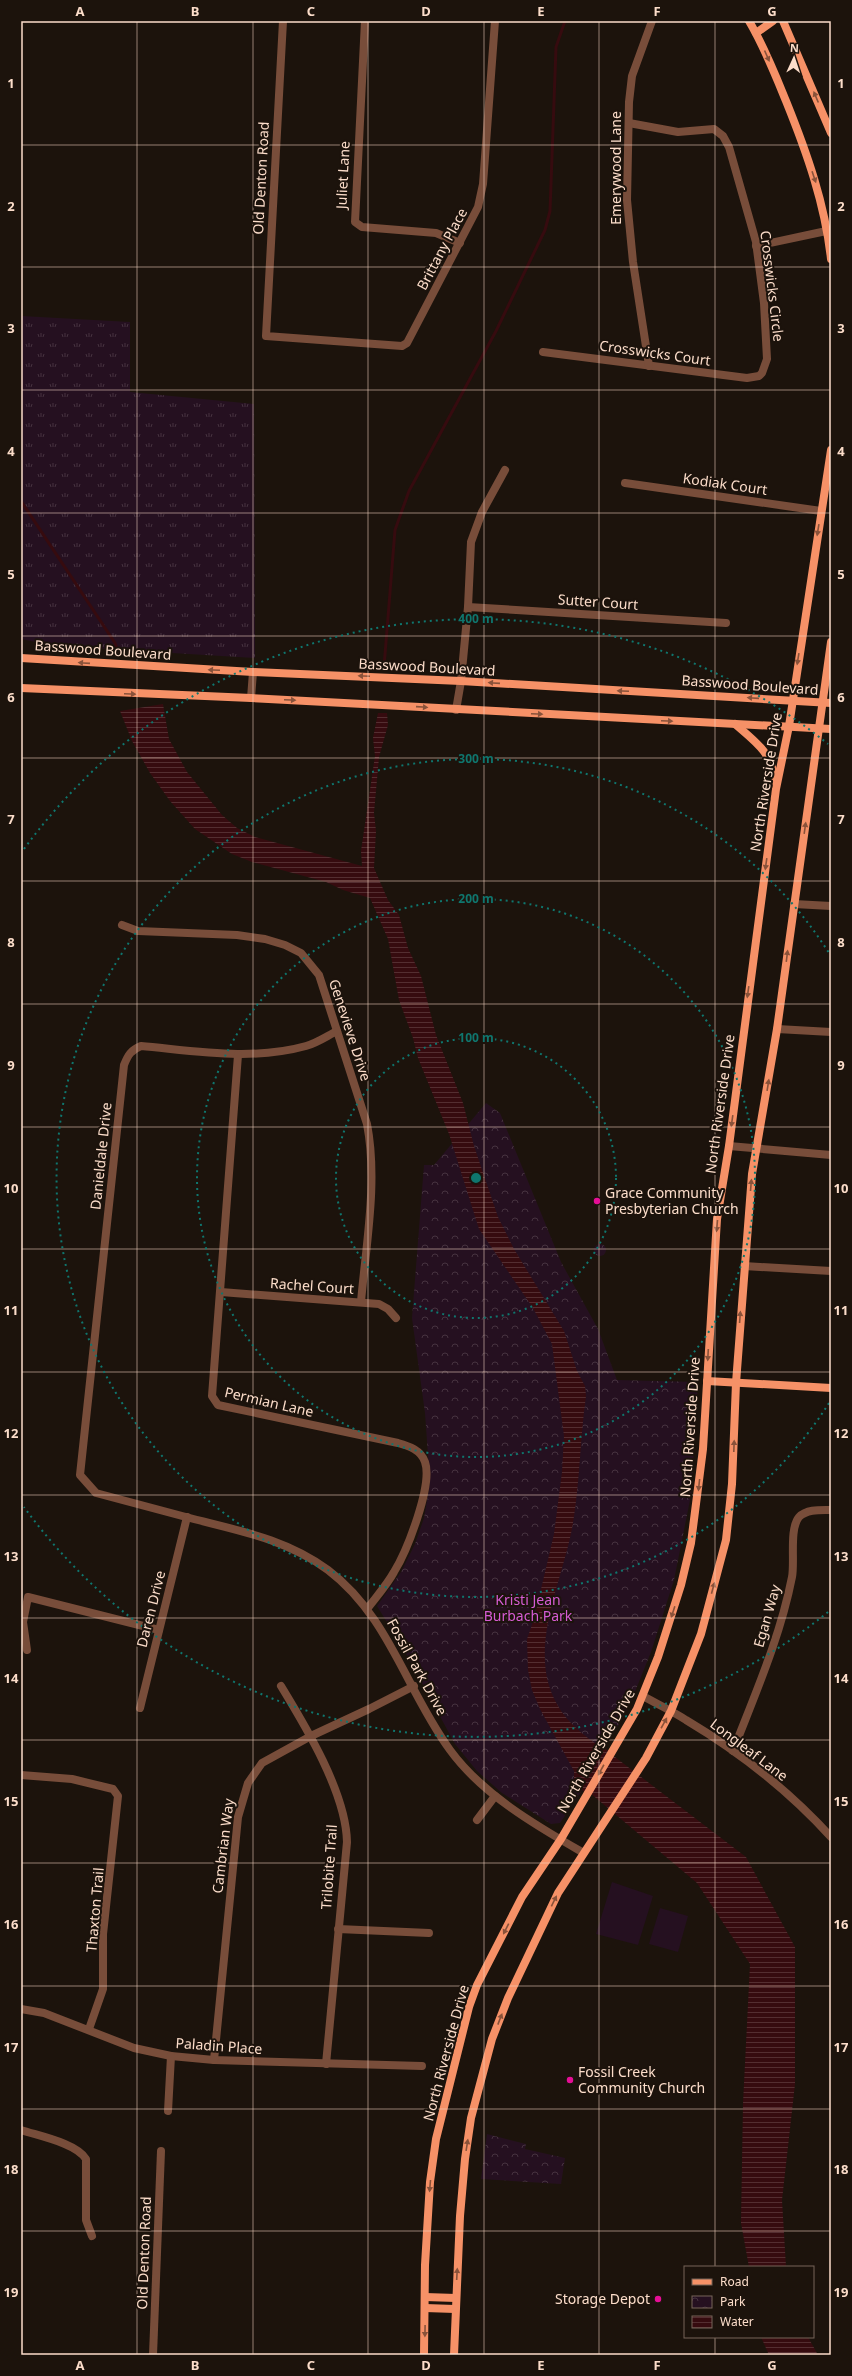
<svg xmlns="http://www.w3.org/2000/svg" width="852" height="2376" font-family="'Noto Sans',sans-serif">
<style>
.grass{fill:url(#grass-tufts)}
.park{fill:url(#park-crowns)}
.pitch{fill:#251020}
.water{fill:url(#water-rules)}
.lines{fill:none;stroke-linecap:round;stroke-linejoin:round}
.stream{stroke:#360b0f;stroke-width:3}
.street{stroke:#784d3a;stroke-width:8}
.secondary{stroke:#f69167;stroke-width:8}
.oneway{fill:#89523a}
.grid{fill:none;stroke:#fcddca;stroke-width:1;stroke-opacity:0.55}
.ring{fill:none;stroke:#0f766e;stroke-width:2;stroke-dasharray:2 4}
.poi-dot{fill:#e50e96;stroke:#1c130c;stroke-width:1.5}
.labels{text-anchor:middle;stroke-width:4;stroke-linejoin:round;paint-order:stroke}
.street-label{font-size:14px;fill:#fcddca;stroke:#1c130c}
.poi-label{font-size:14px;fill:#fcddca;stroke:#1c130c;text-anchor:start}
.park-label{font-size:14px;fill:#d65cd4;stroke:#1c130c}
.centre{fill:#0f766e;stroke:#1c130c;stroke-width:2}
.ring-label{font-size:12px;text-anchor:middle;font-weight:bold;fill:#0f766e;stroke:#1c130c;stroke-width:4;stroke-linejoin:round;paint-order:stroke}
.neatline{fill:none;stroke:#fcddca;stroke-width:1.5}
.grid-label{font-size:13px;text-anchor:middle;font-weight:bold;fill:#fcddca}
</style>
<defs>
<pattern id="grass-tufts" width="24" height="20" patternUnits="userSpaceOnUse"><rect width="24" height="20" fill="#251020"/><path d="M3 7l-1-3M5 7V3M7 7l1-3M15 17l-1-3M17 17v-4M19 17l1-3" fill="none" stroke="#46323f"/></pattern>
<pattern id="park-crowns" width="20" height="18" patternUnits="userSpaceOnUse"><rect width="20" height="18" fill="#251020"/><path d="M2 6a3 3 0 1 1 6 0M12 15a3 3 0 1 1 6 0" fill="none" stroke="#46323f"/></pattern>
<pattern id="water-rules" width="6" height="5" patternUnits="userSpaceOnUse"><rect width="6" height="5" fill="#360b0f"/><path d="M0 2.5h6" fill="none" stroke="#542e31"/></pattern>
</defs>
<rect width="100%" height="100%" fill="#1c130c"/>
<path class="grass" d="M21,316L130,322V392L254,404L255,658L56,646L21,639Z"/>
<g class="park">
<path d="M486,1103L500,1113L561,1262L598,1329L617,1380L698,1382L691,1495L674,1580L651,1652L630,1704L581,1792L560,1823L551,1824L502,1793L477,1771L455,1744L403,1648L377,1606L401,1572L415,1544L424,1518L430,1483L425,1413L412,1318L424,1165H434Z"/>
<circle cx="600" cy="1250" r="6"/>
<path d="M487,2134L526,2144L525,2149L565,2158L561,2184L481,2179Z"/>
</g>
<g class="pitch">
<path d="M612,1882L653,1896L638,1945L596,1934Z"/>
<path d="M660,1908L688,1916L678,1952L649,1944Z"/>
</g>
<g class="water">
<path d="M163,704L169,739L187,772L222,815L237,828L255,837L362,866L361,851L375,756L373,738L378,713H387L388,725L379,757L374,813L376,831L374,868L388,900L399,915L408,948L421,976L436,1035L463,1103L474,1146L498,1217L514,1249L564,1331L577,1371L585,1386L586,1396C580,1438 580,1481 573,1523C562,1589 516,1666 572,1724C583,1735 597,1746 612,1752L611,1754L746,1857L795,1947V2084L782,2200L786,2267H749L741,2223L743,2104L750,1964L697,1883L590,1793L588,1797L574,1780V1771L540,1709L532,1690L528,1670L527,1639L534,1619L554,1534L562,1472L564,1436L552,1344L533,1308L479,1229L449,1134L418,1058L413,1038L399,1000L388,939L370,898L343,890L326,882L252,862L232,854L195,829L170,801L150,773L132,741L120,711Z"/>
<path d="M761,2337H808L818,2355H769Z"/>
</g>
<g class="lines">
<g class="stream">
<path d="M21,501L115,643L119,655"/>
<path d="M384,667L395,530L409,491L496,331L545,230L550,211L556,47L565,21"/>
</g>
<g class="street">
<path d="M283,21L266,336L402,346L407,343L478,207L483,184L495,21"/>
<path d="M365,21L355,222L362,227L436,233L460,243"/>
<path d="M756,246L831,230"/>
<path d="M543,352L747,378L759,376L762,373L767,359L764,303L756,242L729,147L723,136L714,129L678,132L629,123"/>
<path d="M649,366L633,262L627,200L629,102L632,76L652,21"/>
<path d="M625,483L821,511"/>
<path d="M468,607L726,623"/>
<path d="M251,698L253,672"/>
<path d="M456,710L461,681L468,607L471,542L482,512L505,470"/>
<path d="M794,904L831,906"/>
<path d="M122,925L138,931L237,935L265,939L285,945L301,953L319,975L367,1124C378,1181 366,1244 361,1302"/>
<path d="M777,1029L831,1032"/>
<path d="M337,1031C327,1036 317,1043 306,1046C252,1061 196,1051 141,1046C131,1050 128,1055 124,1065L80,1475L96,1493C126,1501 156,1509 186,1517C235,1530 285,1538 328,1570C389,1616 406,1690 450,1750C482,1794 535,1825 582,1852"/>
<path d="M238,1055L212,1396L218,1405L398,1443C409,1446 421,1450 425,1462C433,1485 407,1551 394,1572C387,1585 376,1597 367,1609"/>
<path d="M729,1146L831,1155"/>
<path d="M744,1266L831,1271"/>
<path d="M221,1292L379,1304L388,1309L396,1318"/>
<path d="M27,1650L23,1622L28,1597L159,1630"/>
<path d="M281,1686C306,1727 346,1793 347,1842L326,2064"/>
<path d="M643,1696C657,1704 672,1711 686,1720C738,1751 790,1792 831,1837"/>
<path d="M140,1708L187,1517"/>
<path d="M733,1751C755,1694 780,1638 792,1577C795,1562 789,1529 799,1517C807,1509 820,1510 831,1510"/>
<path d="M21,1775L72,1779L113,1789L118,1796L103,1934V1989L89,2029"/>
<path d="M477,1820L495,1796"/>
<path d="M338,1929L429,1933"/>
<path d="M21,2009L44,2013L134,2048L171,2056L214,2060L422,2066"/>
<path d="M214,2060L238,1817L248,1783L262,1763L311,1736L369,1709L414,1686"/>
<path d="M168,2111L171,2056"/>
<path d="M21,2130C39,2136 76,2143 86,2159V2220L92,2236"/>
<path d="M153,2355L161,2151"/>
</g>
<g class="secondary">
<path d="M749,21C764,46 775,74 786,101C807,153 825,204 831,259"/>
<path d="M783,21L831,133"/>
<path d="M756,33L773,21"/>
<path d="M21,658L253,672L461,681L831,703"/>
<path d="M21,688L251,698L831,729"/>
<path d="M735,724C757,743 771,752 776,782"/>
<path d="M707,1381L831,1388"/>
<path d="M425,2297L456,2298"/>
<path d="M425,2308L455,2309"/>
<path d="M424,2355L425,2265L430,2182L436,2139L469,2007L477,1985L522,1897L561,1839L637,1709L658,1657L681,1585L691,1543L703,1449L717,1219L729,1146L776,789L789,726L831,450"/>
<path d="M454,2355L460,2216L465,2159L471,2118L492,2039L508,1998L558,1893L646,1758L671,1711L701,1634L726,1540L732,1484L736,1383L752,1174L777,1029L831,642"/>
</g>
</g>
<defs><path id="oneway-solid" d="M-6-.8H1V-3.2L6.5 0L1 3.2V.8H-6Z"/></defs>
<g class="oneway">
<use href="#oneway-solid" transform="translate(767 56) rotate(66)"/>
<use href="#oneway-solid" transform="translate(816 97) rotate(-113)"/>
<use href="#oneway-solid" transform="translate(814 177) rotate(71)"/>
<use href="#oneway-solid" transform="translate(818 530) rotate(99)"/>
<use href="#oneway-solid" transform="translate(798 659) rotate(99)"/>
<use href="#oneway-solid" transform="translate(84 663) rotate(-176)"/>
<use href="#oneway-solid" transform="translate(214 670) rotate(-177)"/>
<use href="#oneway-solid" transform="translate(364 676) rotate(-178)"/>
<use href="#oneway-solid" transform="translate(494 683) rotate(-176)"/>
<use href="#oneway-solid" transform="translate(623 691) rotate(-177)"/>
<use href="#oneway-solid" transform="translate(130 694) rotate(3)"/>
<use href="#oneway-solid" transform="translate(753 698) rotate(-176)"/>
<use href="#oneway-solid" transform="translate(290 700) rotate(3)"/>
<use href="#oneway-solid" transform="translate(422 707) rotate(4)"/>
<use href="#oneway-solid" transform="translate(537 714) rotate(3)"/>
<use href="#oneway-solid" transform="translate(667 721) rotate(3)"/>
<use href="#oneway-solid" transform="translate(805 828) rotate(-82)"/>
<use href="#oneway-solid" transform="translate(766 864) rotate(98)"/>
<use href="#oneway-solid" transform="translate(787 956) rotate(-83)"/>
<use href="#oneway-solid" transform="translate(748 992) rotate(98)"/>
<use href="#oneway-solid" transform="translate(768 1085) rotate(-81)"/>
<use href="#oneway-solid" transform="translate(732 1121) rotate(98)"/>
<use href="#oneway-solid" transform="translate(751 1185) rotate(-85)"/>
<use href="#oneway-solid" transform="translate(717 1226) rotate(95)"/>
<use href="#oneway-solid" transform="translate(740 1317) rotate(-86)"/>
<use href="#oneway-solid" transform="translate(708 1355) rotate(93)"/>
<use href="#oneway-solid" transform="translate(734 1446) rotate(-88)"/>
<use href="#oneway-solid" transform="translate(699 1485) rotate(96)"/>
<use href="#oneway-solid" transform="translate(713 1588) rotate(-75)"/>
<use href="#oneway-solid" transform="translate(673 1612) rotate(108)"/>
<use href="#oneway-solid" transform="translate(664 1723) rotate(-61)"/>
<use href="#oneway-solid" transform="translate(601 1770) rotate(119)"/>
<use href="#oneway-solid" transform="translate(554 1901) rotate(-64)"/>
<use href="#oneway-solid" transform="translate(506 1929) rotate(117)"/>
<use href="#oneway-solid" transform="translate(500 2019) rotate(-69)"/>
<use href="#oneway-solid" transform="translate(467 2145) rotate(-81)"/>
<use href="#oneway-solid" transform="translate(430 2186) rotate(95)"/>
<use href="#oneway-solid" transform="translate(457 2274) rotate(-87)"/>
<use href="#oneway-solid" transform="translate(425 2331) rotate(91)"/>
</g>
<path class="grid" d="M137,21V2355M253,21V2355M368,21V2355M484,21V2355M599,21V2355M715,21V2267M21,145H831M21,267H831M21,390H831M21,513H831M21,636H831M21,758H831M21,881H831M21,1004H831M21,1127H831M21,1249H831M21,1372H831M21,1495H831M21,1618H831M21,1740H831M21,1863H831M21,1986H831M21,2109H831M21,2231H831M715,2337V2355"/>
<g class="ring">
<circle cx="476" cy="1178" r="140"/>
<circle cx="476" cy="1178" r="279"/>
<path d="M829 1403A419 419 0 1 1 829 953"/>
<path d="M828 1612A559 559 0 0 1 24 1507M24 849A559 559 0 0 1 828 744"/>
</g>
<g class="poi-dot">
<circle cx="597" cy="1201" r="4"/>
<circle cx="570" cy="2080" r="4"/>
<circle cx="658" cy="2299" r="4"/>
</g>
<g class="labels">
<g class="street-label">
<text transform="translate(616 168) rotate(-90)" y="5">Emerywood Lane</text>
<text transform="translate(343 175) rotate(-87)" y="5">Juliet Lane</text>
<text transform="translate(261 178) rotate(-87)" y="5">Old Denton Road</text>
<text transform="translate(442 249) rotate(-62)" y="5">Brittany Place</text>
<text transform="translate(772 286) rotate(83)" y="5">Crosswicks Circle</text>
<text transform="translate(655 353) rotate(8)" y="5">Crosswicks Court</text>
<text transform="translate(725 484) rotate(8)" y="5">Kodiak Court</text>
<text transform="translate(598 602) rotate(4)" y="5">Sutter Court</text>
<text transform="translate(103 650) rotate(4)" y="5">Basswood Boulevard</text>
<text transform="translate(427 667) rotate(3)" y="5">Basswood Boulevard</text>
<text transform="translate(750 685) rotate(4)" y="5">Basswood Boulevard</text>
<text transform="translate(766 782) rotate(-81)" y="5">North Riverside Drive</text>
<text transform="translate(350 1030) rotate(72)" y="5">Genevieve Drive</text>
<text transform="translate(720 1104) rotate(-82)" y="5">North Riverside Drive</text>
<text transform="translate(101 1156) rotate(-84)" y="5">Danieldale Drive</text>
<text transform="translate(312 1286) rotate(4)" y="5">Rachel Court</text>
<text transform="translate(269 1402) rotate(13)" y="5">Permian Lane</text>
<text transform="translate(690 1427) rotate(-86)" y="5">North Riverside Drive</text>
<text transform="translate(151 1609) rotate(-76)" y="5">Daren Drive</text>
<text transform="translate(767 1616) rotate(-74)" y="5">Egan Way</text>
<text transform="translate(417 1667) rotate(61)" y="5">Fossil Park Drive</text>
<text transform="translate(749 1750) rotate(37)" y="5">Longleaf Lane</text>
<text transform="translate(596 1751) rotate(-60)" y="5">North Riverside Drive</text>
<text transform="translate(223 1846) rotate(-83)" y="5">Cambrian Way</text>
<text transform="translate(329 1867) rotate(-86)" y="5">Trilobite Trail</text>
<text transform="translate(95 1910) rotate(-85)" y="5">Thaxton Trail</text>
<text transform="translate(219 2046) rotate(4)" y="5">Paladin Place</text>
<text transform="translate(446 2053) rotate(-75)" y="5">North Riverside Drive</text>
<text transform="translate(144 2253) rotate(-88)" y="5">Old Denton Road</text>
</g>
<g class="poi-label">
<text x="605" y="1198">Grace Community<tspan x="605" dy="16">Presbyterian Church</tspan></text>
<text x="578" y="2077">Fossil Creek<tspan x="578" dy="16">Community Church</tspan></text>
<text x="650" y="2304" text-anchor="end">Storage Depot</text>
</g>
<g class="park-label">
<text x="528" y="1605">Kristi Jean<tspan x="528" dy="16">Burbach Park</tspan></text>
</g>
</g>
<circle cx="476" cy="1178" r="6" class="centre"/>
<g class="ring-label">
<text x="476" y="623">400 m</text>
<text x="476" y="763">300 m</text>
<text x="476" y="903">200 m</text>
<text x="476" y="1042">100 m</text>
</g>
<rect width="852" height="2376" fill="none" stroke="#1c130c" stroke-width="44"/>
<rect x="684" y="2266" width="130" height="72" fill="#1c130c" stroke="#766458"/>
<rect x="692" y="2279" width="20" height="6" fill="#f69167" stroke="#766458"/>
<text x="720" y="2286" font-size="12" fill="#fcddca">Road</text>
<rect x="692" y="2296" width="20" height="12" fill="url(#park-crowns)" stroke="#766458"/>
<text x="720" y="2306" font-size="12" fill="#fcddca">Park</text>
<rect x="692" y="2316" width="20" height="12" fill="url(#water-rules)" stroke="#766458"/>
<text x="720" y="2326" font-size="12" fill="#fcddca">Water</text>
<g transform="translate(794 58) rotate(3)" stroke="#1c130c" stroke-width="3" paint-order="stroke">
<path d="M0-3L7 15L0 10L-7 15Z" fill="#fcddca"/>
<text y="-6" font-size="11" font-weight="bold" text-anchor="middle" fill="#fcddca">N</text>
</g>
<rect x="22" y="22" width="808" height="2332" class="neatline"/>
<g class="grid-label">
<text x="80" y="16">A</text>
<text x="195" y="16">B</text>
<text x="311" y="16">C</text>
<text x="426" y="16">D</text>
<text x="541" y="16">E</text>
<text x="657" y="16">F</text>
<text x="772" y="16">G</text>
<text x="11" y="88">1</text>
<text x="841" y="88">1</text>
<text x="11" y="211">2</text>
<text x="841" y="211">2</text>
<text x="11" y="333">3</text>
<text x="841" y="333">3</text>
<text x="11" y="456">4</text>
<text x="841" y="456">4</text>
<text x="11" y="579">5</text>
<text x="841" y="579">5</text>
<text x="11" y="702">6</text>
<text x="841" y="702">6</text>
<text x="11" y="824">7</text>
<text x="841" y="824">7</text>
<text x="11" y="947">8</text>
<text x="841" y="947">8</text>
<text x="11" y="1070">9</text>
<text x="841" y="1070">9</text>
<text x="11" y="1193">10</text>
<text x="841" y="1193">10</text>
<text x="11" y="1315">11</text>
<text x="841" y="1315">11</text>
<text x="11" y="1438">12</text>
<text x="841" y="1438">12</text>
<text x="11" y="1561">13</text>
<text x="841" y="1561">13</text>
<text x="11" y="1683">14</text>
<text x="841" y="1683">14</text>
<text x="11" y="1806">15</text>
<text x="841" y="1806">15</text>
<text x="11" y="1929">16</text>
<text x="841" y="1929">16</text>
<text x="11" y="2052">17</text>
<text x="841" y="2052">17</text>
<text x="11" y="2174">18</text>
<text x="841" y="2174">18</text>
<text x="11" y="2297">19</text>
<text x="841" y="2297">19</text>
<text x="80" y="2370">A</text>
<text x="195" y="2370">B</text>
<text x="311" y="2370">C</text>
<text x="426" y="2370">D</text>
<text x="541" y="2370">E</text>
<text x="657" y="2370">F</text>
<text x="772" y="2370">G</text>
</g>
</svg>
